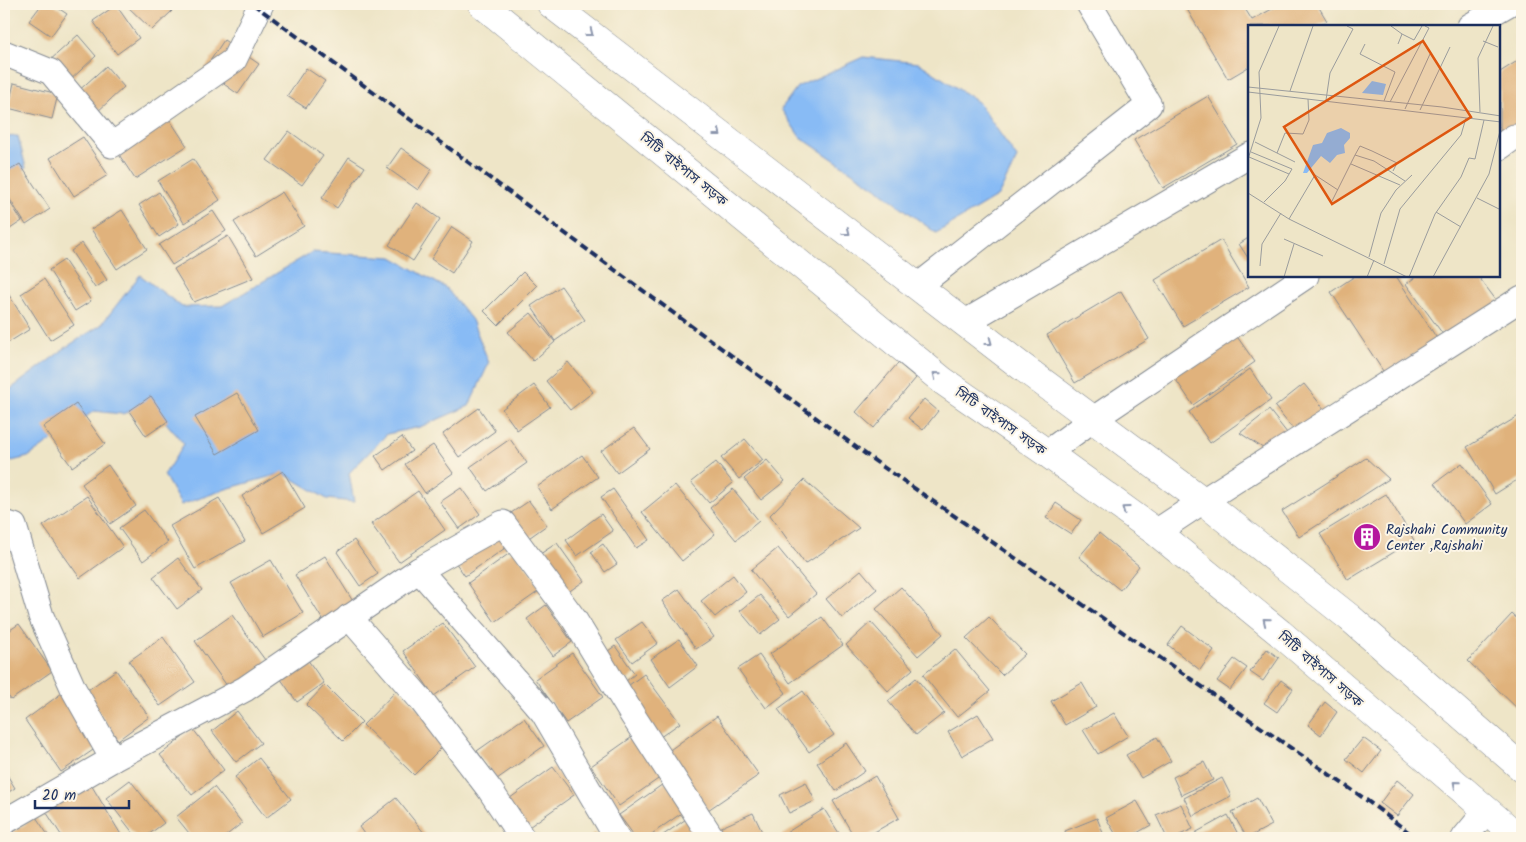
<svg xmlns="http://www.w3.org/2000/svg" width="1526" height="842" font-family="Kalam,'Noto Sans Bengali',sans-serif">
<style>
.water{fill:#88bbf5;stroke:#5275aa}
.building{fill:#e0b27b}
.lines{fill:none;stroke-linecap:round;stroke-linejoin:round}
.minor-casing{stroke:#848a92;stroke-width:27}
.primary-casing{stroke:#848a92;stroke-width:29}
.minor{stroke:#fff;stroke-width:25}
.primary{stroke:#fff;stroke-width:28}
.rail{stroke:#1b2f5e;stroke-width:4;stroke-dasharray:8 4;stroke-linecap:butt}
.oneway{stroke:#8d97ae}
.labels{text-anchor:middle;stroke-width:4;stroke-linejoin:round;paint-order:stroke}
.street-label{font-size:14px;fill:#1b2f5e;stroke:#fcf5e5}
.poi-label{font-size:14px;fill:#1b2f5e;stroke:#fcf5e5;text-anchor:start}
.inset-road{fill:none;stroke:#9a9c9d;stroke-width:1}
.view{fill:#de5710;fill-opacity:0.15;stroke:#de5710;stroke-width:2.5}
.inset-edge{fill:none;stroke:#1b2f5e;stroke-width:2.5}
</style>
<rect width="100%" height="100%" fill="#fcf5e5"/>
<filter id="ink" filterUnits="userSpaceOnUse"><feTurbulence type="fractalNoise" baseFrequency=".02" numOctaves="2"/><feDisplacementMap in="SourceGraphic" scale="10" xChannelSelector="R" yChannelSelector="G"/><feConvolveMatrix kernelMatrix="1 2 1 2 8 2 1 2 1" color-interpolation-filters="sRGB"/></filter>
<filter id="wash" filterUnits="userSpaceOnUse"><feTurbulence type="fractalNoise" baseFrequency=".0096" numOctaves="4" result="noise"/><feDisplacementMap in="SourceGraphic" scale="20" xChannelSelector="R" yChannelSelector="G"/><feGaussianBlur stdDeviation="1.12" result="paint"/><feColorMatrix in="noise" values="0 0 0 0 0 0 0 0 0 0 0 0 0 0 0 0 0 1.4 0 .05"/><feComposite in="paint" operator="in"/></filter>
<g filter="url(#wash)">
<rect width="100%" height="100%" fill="#eee5c7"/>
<g class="water">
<path d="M863,57L919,63L978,102L1017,158L998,196L936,233L876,188L800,137L781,109L797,87Z"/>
<path d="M18,136L26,168L4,189V137Z"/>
<path d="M312,252L392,257L446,288L472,320L489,363L469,406L420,427L387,434L349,473L354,502L327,499L283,473L226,489L181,505L164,475L184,444L151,405L122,414L94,411L28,457L4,463V394L68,346L101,325L140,275L182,307L222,306Z"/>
</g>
<g id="blocks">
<g class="building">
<path d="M42,4H52L67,14L51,36L29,21Z"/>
<path d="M125,4H165L172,11L152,30Z"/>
<path d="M1184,4H1242L1252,20L1281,4H1317L1327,21L1317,26H1250V66L1228,79Z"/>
<path d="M116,5L139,38L117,54L93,21Z"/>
<path d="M78,35L96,56L67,83L48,62Z"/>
<path d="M224,40L259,64L238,94L204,70Z"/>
<path d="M1522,58V121L1500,135V72Z"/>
<path d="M106,66L124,87L95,114L76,93Z"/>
<path d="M306,68L325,81L306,108L287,96Z"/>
<path d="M14,83L58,94L52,119L8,108Z"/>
<path d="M1208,96L1237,144L1163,188L1134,140Z"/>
<path d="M166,114L187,146L135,179L114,147Z"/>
<path d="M289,131L323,156L302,185L267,160Z"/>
<path d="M83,137L108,175L74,196L50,158Z"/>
<path d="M401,148L432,169L418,190L387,168Z"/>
<path d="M349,157L365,167L337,208L322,198Z"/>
<path d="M193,159L220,200L184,223L158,181Z"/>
<path d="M20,164L50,209L26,225L4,190V174Z"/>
<path d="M159,192L179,224L159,237L139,205Z"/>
<path d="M282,192L304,226L256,256L234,222Z"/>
<path d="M4,193L22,221L4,233Z"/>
<path d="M417,203L440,219L413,261L389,245Z"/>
<path d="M122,210L147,249L117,269L91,229Z"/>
<path d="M213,211L226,231L172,265L159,245Z"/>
<path d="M452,227L473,241L452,273L431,259Z"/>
<path d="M228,236L253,278L194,302L174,269Z"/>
<path d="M1250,237V261L1239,244Z"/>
<path d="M1221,240L1249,287L1183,326L1155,280Z"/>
<path d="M82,243L107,280L95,288L71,251Z"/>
<path d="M64,260L91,301L75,311L49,270Z"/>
<path d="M523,272L537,286L498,325L484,311Z"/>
<path d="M1355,276H1396L1438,340L1385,374L1331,292Z"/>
<path d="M1417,276H1478L1499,304L1448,341L1406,284Z"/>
<path d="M44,279L74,325L50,340L21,294Z"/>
<path d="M561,286L585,320L555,341L531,306Z"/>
<path d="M4,287L30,329L6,344L4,340Z"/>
<path d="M1121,291L1149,339L1075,383L1047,335Z"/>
<path d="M531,313L555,342L533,361L508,332Z"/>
<path d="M1233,331L1255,362L1193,405L1172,374Z"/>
<path d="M568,362L593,392L570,410L546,381Z"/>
<path d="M898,363L916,378L874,428L856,412Z"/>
<path d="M1250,369L1271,400L1210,443L1189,412Z"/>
<path d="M1304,384L1325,410L1296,433L1275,407Z"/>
<path d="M534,385L550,407L517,430L502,409Z"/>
<path d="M237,393L259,430L217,454L195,417Z"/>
<path d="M151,396L168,421L146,436L129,411Z"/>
<path d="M924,399L938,411L923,430L908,418Z"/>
<path d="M76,404L105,444L72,467L43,427Z"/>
<path d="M479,408L495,431L459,457L443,434Z"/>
<path d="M1269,410L1291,438L1272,454L1240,433Z"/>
<path d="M1522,414V477L1495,494L1467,447Z"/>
<path d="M634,428L650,449L617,473L601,451Z"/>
<path d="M402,437L412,451L385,470L375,456Z"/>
<path d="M510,439L527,463L487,491L470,467Z"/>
<path d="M745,439L763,460L739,479L721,458Z"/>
<path d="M433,445L453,473L425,493L405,464Z"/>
<path d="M582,455L598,477L552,509L537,487Z"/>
<path d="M1366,458L1389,479L1299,537L1282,511Z"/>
<path d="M767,460L785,481L761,500L744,479Z"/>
<path d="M716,462L733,483L709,503L691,482Z"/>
<path d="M1462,463L1492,504L1465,524L1435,483Z"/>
<path d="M108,465L136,506L110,524L82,484Z"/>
<path d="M283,471L305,508L263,533L242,496Z"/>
<path d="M804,480L859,528L805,564L770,515Z"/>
<path d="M675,485L715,534L682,561L642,512Z"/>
<path d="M461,488L480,514L459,529L440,502Z"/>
<path d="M613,489L649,540L636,548L601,497Z"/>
<path d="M733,489L759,521L736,540L710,508Z"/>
<path d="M418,491L445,530L399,562L371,524Z"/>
<path d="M1386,494L1414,540L1348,580L1320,534Z"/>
<path d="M87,496L123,547L80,578L43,526Z"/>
<path d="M219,498L245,541L195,569L170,526Z"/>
<path d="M529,501L547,525L526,540L508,515Z"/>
<path d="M1056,503L1081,520L1071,534L1046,518Z"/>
<path d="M144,510L168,542L143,561L119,528Z"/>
<path d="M601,514L613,531L577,556L566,540Z"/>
<path d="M496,529L508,546L465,576L453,559Z"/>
<path d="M1099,533L1139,566L1120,590L1079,557Z"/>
<path d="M354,540L378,574L360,586L337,552Z"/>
<path d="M557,543L584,581L564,595L537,556Z"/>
<path d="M603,544L617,564L605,572L591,552Z"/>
<path d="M778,548L816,594L789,616L751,570Z"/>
<path d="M514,550L542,589L495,622L468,583Z"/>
<path d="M325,556L354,603L324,622L295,575Z"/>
<path d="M178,558L202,590L177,609L153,577Z"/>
<path d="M271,560L303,613L263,637L231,583Z"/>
<path d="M861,570L877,589L842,618L826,599Z"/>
<path d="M733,575L746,592L715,617L701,601Z"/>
<path d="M901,587L943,634L918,656L876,609Z"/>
<path d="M679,589L714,637L696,649L662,601Z"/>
<path d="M760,595L780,619L760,635L740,611Z"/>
<path d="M546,605L572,642L553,656L527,619Z"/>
<path d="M1512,614L1522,623V713L1468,661Z"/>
<path d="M232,615L268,664L230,690L195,641Z"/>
<path d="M822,617L843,645L790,683L770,654Z"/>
<path d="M989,617L1025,654L1002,675L966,638Z"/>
<path d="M642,622L658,643L632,662L616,640Z"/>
<path d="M871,622L913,669L888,691L846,645Z"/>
<path d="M443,623L475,667L434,696L403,651Z"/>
<path d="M19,624L52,671L11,700L4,690V634Z"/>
<path d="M1182,626L1214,650L1200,670L1168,645Z"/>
<path d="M163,637L195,682L160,706L129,661Z"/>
<path d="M679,639L698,666L670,687L651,659Z"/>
<path d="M615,646L635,674L621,685L601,656Z"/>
<path d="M955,649L990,691L957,717L923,675Z"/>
<path d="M1267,649L1279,658L1263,681L1250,672Z"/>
<path d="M572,653L603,697L566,723L535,679Z"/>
<path d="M759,655L786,693L766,708L738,669Z"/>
<path d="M305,656L324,683L297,702L278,675Z"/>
<path d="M1234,659L1247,668L1230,690L1217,681Z"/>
<path d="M116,670L149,717L118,740L85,692Z"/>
<path d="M644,674L680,723L656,740L621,691Z"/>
<path d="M916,678L944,713L916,735L888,701Z"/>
<path d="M1281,680L1293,689L1277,712L1264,703Z"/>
<path d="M1082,683L1096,707L1065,725L1051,701Z"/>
<path d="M325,685L362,722L343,741L306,705Z"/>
<path d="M398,689L449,740L414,775L363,725Z"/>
<path d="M803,691L834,735L809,752L778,709Z"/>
<path d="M62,693L99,746L61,772L25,720Z"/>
<path d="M1325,702L1337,712L1321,735L1308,725Z"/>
<path d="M237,711L261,743L236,762L212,731Z"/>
<path d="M1114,713L1128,736L1098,754L1083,730Z"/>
<path d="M978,714L993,738L962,756L948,732Z"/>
<path d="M717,716L759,775L708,810L667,752Z"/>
<path d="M524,718L544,746L497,779L477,751Z"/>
<path d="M193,729L224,770L192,795L160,755Z"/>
<path d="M635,735L664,775L619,806L591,766Z"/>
<path d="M1157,737L1171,761L1141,778L1126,755Z"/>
<path d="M1363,738L1381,751L1364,773L1346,759Z"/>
<path d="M846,743L865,771L836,791L817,763Z"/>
<path d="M259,758L291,799L266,818L235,777Z"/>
<path d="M1204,762L1213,780L1181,795L1173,777Z"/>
<path d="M553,767L574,795L526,829L506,801Z"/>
<path d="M4,770L15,788L4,795Z"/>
<path d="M875,776L899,818L864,838H855L833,801Z"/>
<path d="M1222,778L1231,796L1193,816L1184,798Z"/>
<path d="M130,780L164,823L144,838H137L106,798Z"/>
<path d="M1397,780L1414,794L1397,816L1380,803Z"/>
<path d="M666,782L686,810L646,838H636L619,815Z"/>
<path d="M806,782L815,801L789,813L780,795Z"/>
<path d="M90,783L123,838H63L45,810Z"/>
<path d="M214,787L242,823L223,838H193L176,817Z"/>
<path d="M396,798L425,834L419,838H367L359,827Z"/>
<path d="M1257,798L1272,825L1247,838L1232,812Z"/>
<path d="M1137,801L1151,825L1128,838H1118L1106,818Z"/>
<path d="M1181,804L1193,829L1173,838H1167L1156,815Z"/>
<path d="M824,809L842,838H778Z"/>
<path d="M753,813L765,838H719L715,830Z"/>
<path d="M1228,815L1240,838H1197L1195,833Z"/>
<path d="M36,817L50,838H4Z"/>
<path d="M689,817L701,835L697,838H659Z"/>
<path d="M1097,818L1105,838H1067L1065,831Z"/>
<path d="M595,833L598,838H588Z"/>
</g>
</g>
</g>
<g filter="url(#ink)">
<use href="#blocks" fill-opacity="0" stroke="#848a92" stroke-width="1"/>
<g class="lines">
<defs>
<g id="minor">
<path d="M1470,26L1508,4"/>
<path d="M4,53L51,72L112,145L234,60L261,4"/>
<path d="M1500,147L1514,137"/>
<path d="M918,286L1149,105L1089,4"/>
<path d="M964,323L1250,155"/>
<path d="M1047,453L1092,420L1306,276"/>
<path d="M4,523L14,526L41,616L74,690L113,759"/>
<path d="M1156,532L1203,501L1522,298"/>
<path d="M419,570L503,523L574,619L633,716L712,838"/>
<path d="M349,617L422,701L490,790L522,838"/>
<path d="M4,822L113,759L245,689L419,570L543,712L617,838"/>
<path d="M1464,838L1487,810"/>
</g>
<g id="primary">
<path d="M482,4L943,381L1047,453L1156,532L1280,633L1519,838"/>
<path d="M551,4L1017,363L1203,501L1350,618L1522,768"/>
</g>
</defs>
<use href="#minor" class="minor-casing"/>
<use href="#primary" class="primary-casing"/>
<use href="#minor" class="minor"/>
<use href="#primary" class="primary"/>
<path class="rail" d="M253,4L879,464L1365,799L1416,838"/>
</g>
<defs><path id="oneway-chevron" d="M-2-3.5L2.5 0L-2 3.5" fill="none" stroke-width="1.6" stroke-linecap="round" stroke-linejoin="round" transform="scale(1.25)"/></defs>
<g class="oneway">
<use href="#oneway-chevron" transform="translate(590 33) rotate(38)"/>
<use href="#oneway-chevron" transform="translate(718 133) rotate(38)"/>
<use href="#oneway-chevron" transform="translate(847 232) rotate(38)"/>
<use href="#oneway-chevron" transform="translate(989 342) rotate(37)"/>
<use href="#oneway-chevron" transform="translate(936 375) rotate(-141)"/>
<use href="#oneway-chevron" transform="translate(1125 509) rotate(-144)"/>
<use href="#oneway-chevron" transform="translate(1266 621) rotate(-141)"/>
<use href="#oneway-chevron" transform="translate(1456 784) rotate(-139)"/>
</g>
</g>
<defs>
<symbol id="building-disc" viewBox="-11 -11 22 22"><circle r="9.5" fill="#b5179e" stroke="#fcf5e5"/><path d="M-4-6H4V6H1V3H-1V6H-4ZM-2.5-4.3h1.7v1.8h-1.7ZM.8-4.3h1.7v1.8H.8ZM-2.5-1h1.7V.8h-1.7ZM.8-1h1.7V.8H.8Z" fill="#fff"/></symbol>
</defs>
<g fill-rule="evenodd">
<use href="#building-disc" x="1351" y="521" width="32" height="32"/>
</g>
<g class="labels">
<g class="street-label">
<text transform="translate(684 169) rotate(39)" y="5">সিটি বাইপাস সড়ক</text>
<text transform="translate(1001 421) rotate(35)" y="5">সিটি বাইপাস সড়ক</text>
<text transform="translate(1321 669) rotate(41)" y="5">সিটি বাইপাস সড়ক</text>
</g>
<g class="poi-label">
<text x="1386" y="534">Rajshahi Community<tspan x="1386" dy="16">Center ,Rajshahi</tspan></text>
</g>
</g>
<g transform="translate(1248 25)">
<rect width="252" height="252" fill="#eee5c7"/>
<path d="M124,56L138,59L135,70L114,68ZM93,103L102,108V113L96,120L97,128L89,130L82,138L73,131L59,148H55L65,120L74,118L79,108Z" fill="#88bbf5"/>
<path class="inset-road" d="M143,1L154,9L150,19M154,9L166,15L174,1M235,16L250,22M117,19L112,29L147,47L136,76M0,62L194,82L253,91M42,66L65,1M0,67L253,97M78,75L82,48L105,4L99,1M142,77L181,3L177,1M157,84L182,29M172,85L202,22M232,87L230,33L245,1M7,117L47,137M3,127L44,144L37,156L16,177M29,128L37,108L55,109L61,95L60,74M107,130L112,121L124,126L149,138L145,146M1,132L41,149M0,134L13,93L11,47L31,1M103,139L152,160M0,168L41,194L159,252M229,173L253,185M83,178L107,130L126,136L157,156M188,187L213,202M41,194L67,150L90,165M36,214L75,231M121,232L133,188L148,165L164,150M136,239L152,184L213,110L218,93M12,241L14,219L33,188M36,252L46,219M119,252L126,235M161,252L187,189L213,152L221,133L227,134L236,95M185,252L241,149L253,102"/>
<path class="view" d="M175,16L223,92L84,179L36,102Z"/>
<rect width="252" height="252" class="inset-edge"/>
</g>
<rect width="1526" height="842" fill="none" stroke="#fcf5e5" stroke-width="20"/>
<path d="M35 800v8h94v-8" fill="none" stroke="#1b2f5e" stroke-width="2.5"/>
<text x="42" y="800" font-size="15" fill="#1b2f5e" stroke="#fcf5e5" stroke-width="4" paint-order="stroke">20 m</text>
</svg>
